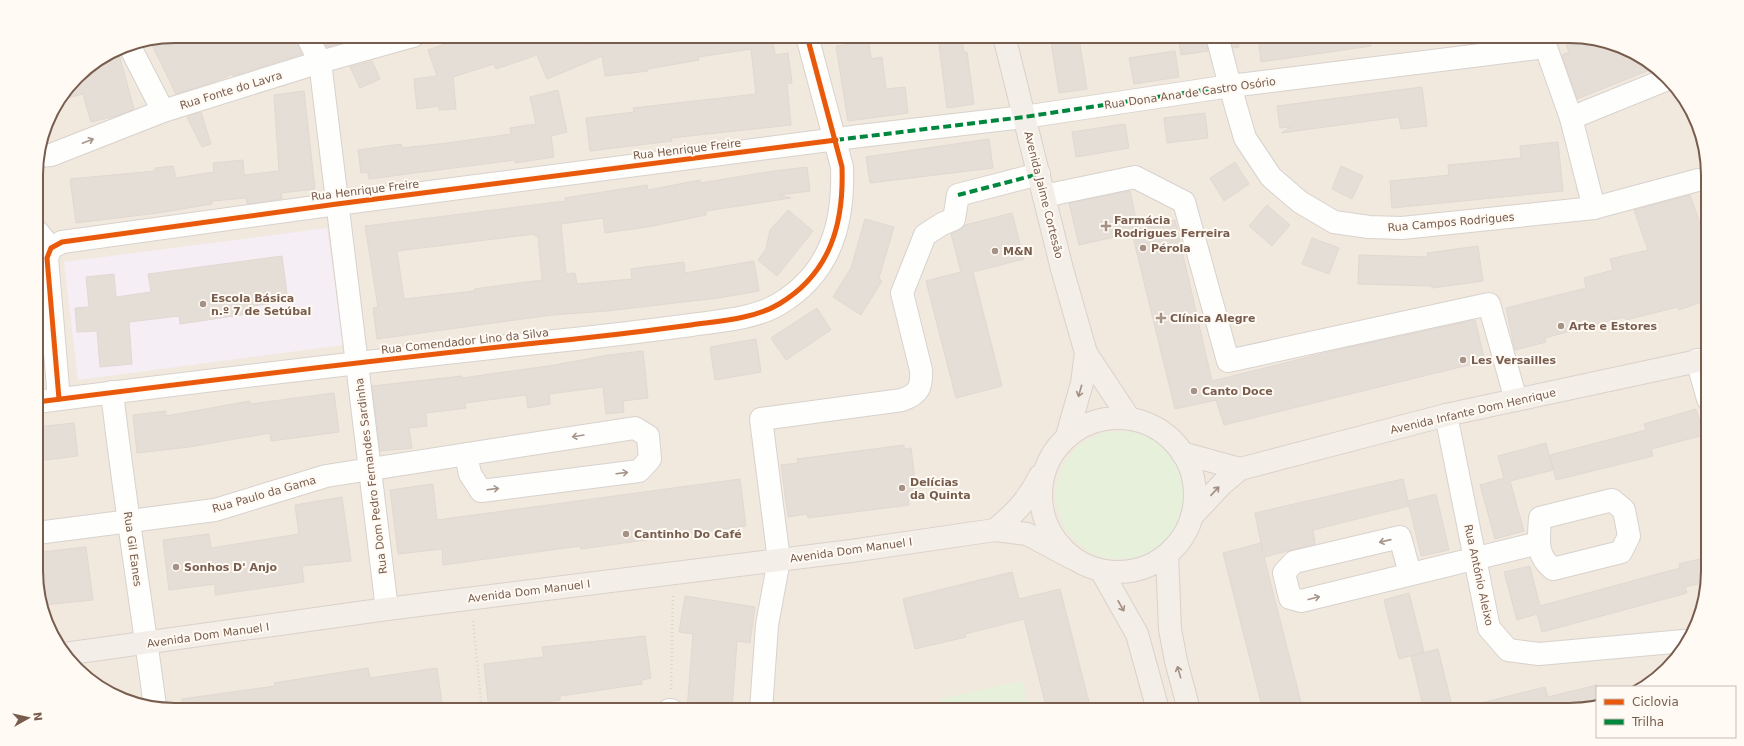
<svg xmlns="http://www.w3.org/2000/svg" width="1744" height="746" font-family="'DejaVu Sans',sans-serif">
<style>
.residential{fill:#f1e8de}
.education{fill:#f5eef5}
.green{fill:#e6f0db}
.building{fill:#e5ded7;stroke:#e1d8d2;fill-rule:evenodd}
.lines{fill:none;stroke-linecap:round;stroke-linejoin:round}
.minor-casing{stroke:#d8d2cd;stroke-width:24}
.major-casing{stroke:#dad1cc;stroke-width:24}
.path{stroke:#dad5d0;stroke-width:2.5;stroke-dasharray:1 3;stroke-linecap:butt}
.minor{stroke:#fefefd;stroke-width:22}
.major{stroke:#f3eee8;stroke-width:22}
.quiet{stroke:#00873e;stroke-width:4;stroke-dasharray:8 4;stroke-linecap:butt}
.cycleway-casing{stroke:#fffaf3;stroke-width:8}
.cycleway{stroke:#e8590c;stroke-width:5}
.oneway{stroke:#a7958b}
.oneway2{stroke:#a39084}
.poi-dot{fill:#a59287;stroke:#fffaf3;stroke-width:1.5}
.labels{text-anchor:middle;stroke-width:4;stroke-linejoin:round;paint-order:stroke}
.street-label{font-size:11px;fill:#785d4e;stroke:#fffaf3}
.poi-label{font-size:11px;font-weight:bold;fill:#785d4e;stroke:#fffaf3;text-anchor:start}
.rim{fill:none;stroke:#785d4e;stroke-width:2}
</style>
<rect width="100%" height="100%" fill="#f8f5f0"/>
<path class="residential" d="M175,36H1569L1622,46L1679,90L1707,157L1708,571L1698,624L1653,681L1643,687H1597L1578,710H175L122,700L65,656L37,589L36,166L50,113L83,71L122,46Z"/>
<path class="education" d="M327,228L343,345L78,380L64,262Z"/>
<g class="green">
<circle cx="1120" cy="495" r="64"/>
<path d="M1022,681L1029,710H942L939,699Z"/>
</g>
<g class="building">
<path d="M175,36H295L302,54L233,76L232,74L222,79L176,94L150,41Z"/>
<path d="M321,36H361V37L327,47Z"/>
<path d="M469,36H582L585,45L646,36H772L775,55L788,53L792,83L787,84L791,125L671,138L672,141L590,151L586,118L634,112L633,108L756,94L751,49L698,57L699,60L648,69V71L605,76L602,56L547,79L537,55L496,69L494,64L453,77L456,109L439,110V106L417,109L414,79L437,76L428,50Z"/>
<path d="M938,36H961L964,52H967L974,104L947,108Z"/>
<path d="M1178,36H1205L1208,51L1181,55Z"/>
<path d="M1230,36H1238L1239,47L1233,48Z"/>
<path d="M1258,36H1370L1371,46L1261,62Z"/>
<path d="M1563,36L1622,46L1652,69L1577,99L1562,55L1569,52Z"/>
<path d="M1079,38L1087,89L1059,93L1051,42Z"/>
<path d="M869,42L871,59L882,57L886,89L905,87L908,113L848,121L836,46Z"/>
<path d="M1175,51L1179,77L1134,84L1129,58Z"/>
<path d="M119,54L134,109L120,115L91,122L83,94L60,100L84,70L105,57Z"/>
<path d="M372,61L380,79L360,88L350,67Z"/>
<path d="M1422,87L1427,126L1401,129L1399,117L1281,133L1291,127L1280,128L1277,106Z"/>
<path d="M558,90L567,132L551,136L554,157L515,163V160L369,179L368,172L361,173L358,150L401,144L402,148L447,143L511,134L510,128L536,124L530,97Z"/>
<path d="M304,91L315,189L281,193L282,199L247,204L246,198L212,201V204L158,213L76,223L70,179L155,171V168L173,166L176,178L214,172L213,163L243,160L244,175L279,171L274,95Z"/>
<path d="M201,112L211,144L202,147L187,117Z"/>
<path d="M1205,113L1208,138L1167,143L1164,118Z"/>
<path d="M1125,124L1129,148L1076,157L1072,132Z"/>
<path d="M989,139L993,168L870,183L866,157Z"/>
<path d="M1558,142L1563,191L1392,208L1390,181L1449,175L1448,165L1521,158L1520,146Z"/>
<path d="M1235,162L1249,184L1224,201L1210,178Z"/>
<path d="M1341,166L1363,176L1352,199L1332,189Z"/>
<path d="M807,167L810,191L779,195L791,198L706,211V215L653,226L605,233L603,218L561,224L566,274L575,273L577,284L632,279L631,269L684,262L685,273L754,261L759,291L718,298L607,311L552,315L377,339L373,308L378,307L365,226L565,201V198L647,185L648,190L700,180L701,183L767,172ZM535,234V236H538L542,280L474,289L475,291L404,299L397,251Z"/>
<path d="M1130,191L1138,229L1175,220L1212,381L1341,349L1475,320L1485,361L1224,425L1216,400L1175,409L1132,233L1079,245L1069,203Z"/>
<path d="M1690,195L1707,243V300L1679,310L1678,307L1626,320L1625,317L1585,327L1545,338L1546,342L1515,350L1506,308L1586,288L1584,278L1613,270L1610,259L1648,250L1634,210Z"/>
<path d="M1267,205L1290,225L1272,246L1249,226Z"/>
<path d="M788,210L813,231L777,276L758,260L766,249L770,230Z"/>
<path d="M1012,213L1024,259L973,272L1002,386L956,398L926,281L961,272L951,234L959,230L965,225Z"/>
<path d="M865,219L894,227L879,278L882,281L861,315L833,297L851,268Z"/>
<path d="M1312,238L1339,248L1329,274L1302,264Z"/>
<path d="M1478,246L1483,281L1432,288V286L1358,284L1359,255L1428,257L1427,253Z"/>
<path d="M282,256L288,301L253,306L254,313L180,324L179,316L129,322L132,364L100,367L97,331L77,332L75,308L89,307L86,277L114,274L116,297L151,292L148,274Z"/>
<path d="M817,308L831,330L786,360L771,338Z"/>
<path d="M756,339L761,372L715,380L710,347Z"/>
<path d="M643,351L648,398L623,401L624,412L606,414L603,387L549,394L550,404L528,408L526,395L465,403L466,408L426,413L427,426L409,428L412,448L380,451L372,386L462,376V378L555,365L608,355Z"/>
<path d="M334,393L339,432L271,441L270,433L189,447L137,453L133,415L166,411V416L250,401V404Z"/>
<path d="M1696,409L1704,435L1651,449L1653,456L1556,480L1550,455L1646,430L1644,424Z"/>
<path d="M74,423L78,456L37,461V427Z"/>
<path d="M1546,443L1553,470L1510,481L1524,531L1495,539L1480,485L1504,478L1498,456Z"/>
<path d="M904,445V449L911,448L917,498L908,499L909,505L808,518L807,514L788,517L781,465L798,463L797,459Z"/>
<path d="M740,479L746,526L581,549L580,546L443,565L442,549L398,554L390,490L433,484L437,520Z"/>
<path d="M1403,479L1409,506L1313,530L1315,544L1264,557L1303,710H1263L1223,553L1261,543L1263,553L1255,513Z"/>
<path d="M1436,494L1449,550L1421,556L1408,501Z"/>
<path d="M342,497L351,561L302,566L304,582L215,595V584L169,590L163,540L209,534L211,548L299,534L295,505Z"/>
<path d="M86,547L93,600L44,605L37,589V566L44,565L42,552Z"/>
<path d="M1708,557L1706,582L1685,587L1687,593L1542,632L1537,614L1517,620L1504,572L1530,566L1540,606L1680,568L1679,564Z"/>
<path d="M1012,572L1019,599L1060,589L1091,710H1047L1024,619L965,634L966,637L915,649L903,599Z"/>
<path d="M1409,593L1424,652L1399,659L1384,600Z"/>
<path d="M685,596L755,607L750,643L737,641L732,710H687L693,634L679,632Z"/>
<path d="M645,636L651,678L642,680V684L560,696V700L489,710L484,664L544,657L542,647Z"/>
<path d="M1438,649L1453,710H1424L1411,656Z"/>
<path d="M368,668L370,678L437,668L443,710H182V699L275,686L274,683Z"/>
<path d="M1597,685V706L1578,710H1481V703L1545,687L1548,697Z"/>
</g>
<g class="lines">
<defs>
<g id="minor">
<path d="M307,36L320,62L387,609"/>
<path d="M1217,36L1230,86L1245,138L1271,177L1300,202L1334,222L1369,227L1402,228L1594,208L1698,180"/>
<path d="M1542,36L1571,118L1594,208"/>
<path d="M129,45L163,111"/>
<path d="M1571,118L1665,80"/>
<path d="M39,156L51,155L163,111L320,62L413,36"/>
<path d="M1044,196L1135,177L1184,202L1228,361L1489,304L1516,400"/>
<path d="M36,230L51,248"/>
<path d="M1697,360L1708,399"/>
<path d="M112,392C124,497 141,601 155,706"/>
<path d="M59,399L47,258L51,248L62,242L337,204L860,136L1024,117L1230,86L1545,47"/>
<path d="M37,402C203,381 370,361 536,343C588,338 639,332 691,325C719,321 754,319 779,304C831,273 844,223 842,167L807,36"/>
<path d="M1446,415L1489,628L1508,650L1539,654L1684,641"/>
<path d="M1612,500L1624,510L1629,536L1621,552L1553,569C1535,555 1539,538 1540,518Z"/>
<path d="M37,533L215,510L326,476L635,428L648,436L650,459L639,471L481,491L470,474L466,454"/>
<path d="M1410,574L1400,537L1294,562L1284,573L1290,598L1301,601L1539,543"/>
<path d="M669,710H671"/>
<path d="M761,710L767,625L779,560L761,419L902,400C919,394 922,387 921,370L902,293L925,235L942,224L954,219L958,195L1039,174"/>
</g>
<g id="major">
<path d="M1004,36L1062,269L1086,353L1129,418"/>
<circle cx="1118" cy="495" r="77"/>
<path d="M1067,436L1082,383L1086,353"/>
<path d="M1182,453L1240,469"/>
<path d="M1192,516L1222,484L1240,469L1446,415L1707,359"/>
<path d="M995,530C1015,513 1028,500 1040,476"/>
<path d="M1167,555L1170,629L1176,661L1189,710"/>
<path d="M1102,572L1137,634L1158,710"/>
<path d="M64,654L387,609L851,551L995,530L1027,534L1072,558"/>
</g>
</defs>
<use href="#minor" class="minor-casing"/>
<use href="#major" class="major-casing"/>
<g class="path">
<path d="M473,621L482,710"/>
<path d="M671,689L673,596"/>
</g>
<use href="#minor" class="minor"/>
<use href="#major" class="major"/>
<g class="quiet">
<path d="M836,140L1024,117L1230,86"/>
<path d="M958,195L1039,174"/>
</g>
<defs>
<g id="cycleway">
<path d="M59,399L47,258L51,248L62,242L337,204L836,140"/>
<path d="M37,402C203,381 370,361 536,343C588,338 639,332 691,325C719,321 754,319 779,304C831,273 844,223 842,167L807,36"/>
</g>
</defs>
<use href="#cycleway" class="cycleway-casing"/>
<use href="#cycleway" class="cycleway"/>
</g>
<defs><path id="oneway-shaft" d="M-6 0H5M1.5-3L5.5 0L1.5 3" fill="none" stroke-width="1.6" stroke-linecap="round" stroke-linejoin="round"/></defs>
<g class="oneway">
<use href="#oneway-shaft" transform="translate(88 141) rotate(-21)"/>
<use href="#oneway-shaft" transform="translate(578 436) rotate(171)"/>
<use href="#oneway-shaft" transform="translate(622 473) rotate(-7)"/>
<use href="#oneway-shaft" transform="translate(493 489) rotate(-7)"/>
<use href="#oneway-shaft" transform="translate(1385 541) rotate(167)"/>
<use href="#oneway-shaft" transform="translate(1314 598) rotate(-14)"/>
</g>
<g class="oneway2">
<use href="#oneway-shaft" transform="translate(1080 391) rotate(106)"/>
<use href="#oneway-shaft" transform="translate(1215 491) rotate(-47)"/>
<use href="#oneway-shaft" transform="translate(1121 606) rotate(61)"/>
<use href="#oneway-shaft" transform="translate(1179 672) rotate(-106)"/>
</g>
<g class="poi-dot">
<path d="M1104 220h4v4h4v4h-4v4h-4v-4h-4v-4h4z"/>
<circle cx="1143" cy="248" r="4"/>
<circle cx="995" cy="251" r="4"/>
<circle cx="203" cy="304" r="4"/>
<path d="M1159 312h4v4h4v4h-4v4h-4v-4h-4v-4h4z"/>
<circle cx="1561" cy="326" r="4"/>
<circle cx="1463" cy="360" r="4"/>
<circle cx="1194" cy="391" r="4"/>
<circle cx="902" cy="488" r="4"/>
<circle cx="626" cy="534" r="4"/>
<circle cx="176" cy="567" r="4"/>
</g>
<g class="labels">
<g class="street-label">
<text transform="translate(231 90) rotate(-17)" y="4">Rua Fonte do Lavra</text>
<text transform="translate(1190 93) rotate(-8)" y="4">Rua Dona Ana de Castro Osório</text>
<text transform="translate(687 149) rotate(-7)" y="4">Rua Henrique Freire</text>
<text transform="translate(365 190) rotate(-7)" y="4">Rua Henrique Freire</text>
<text transform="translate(1044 195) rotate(76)" y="4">Avenida Jaime Cortesão</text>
<text transform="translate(1451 222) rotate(-5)" y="4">Rua Campos Rodrigues</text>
<text transform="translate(465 341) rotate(-6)" y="4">Rua Comendador Lino da Silva</text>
<text transform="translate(1473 411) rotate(-13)" y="4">Avenida Infante Dom Henrique</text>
<text transform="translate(371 476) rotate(-97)" y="4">Rua Dom Pedro Fernandes Sardinha</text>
<text transform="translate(264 494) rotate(-16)" y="4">Rua Paulo da Gama</text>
<text transform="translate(133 549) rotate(82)" y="4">Rua Gil Eanes</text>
<text transform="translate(851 550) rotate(-8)" y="4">Avenida Dom Manuel I</text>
<text transform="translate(1479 575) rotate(78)" y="4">Rua António Aleixo</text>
<text transform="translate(529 591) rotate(-7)" y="4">Avenida Dom Manuel I</text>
<text transform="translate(208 635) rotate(-8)" y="4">Avenida Dom Manuel I</text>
</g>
<g class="poi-label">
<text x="1114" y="224">Farmácia<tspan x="1114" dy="13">Rodrigues Ferreira</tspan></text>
<text x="1151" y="252">Pérola</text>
<text x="1003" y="255">M&amp;N</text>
<text x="211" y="302">Escola Básica<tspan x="211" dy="13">n.º 7 de Setúbal</tspan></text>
<text x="1170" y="322">Clínica Alegre</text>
<text x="1569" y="330">Arte e Estores</text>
<text x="1471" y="364">Les Versailles</text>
<text x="1202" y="395">Canto Doce</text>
<text x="910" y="486">Delícias<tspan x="910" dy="13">da Quinta</tspan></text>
<text x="634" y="538">Cantinho Do Café</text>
<text x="184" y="571">Sonhos D' Anjo</text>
</g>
</g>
<path d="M0 0H1744V746H0ZM175 43H1569A132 132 0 0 1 1701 175V571A132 132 0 0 1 1569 703H175A132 132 0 0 1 43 571V175A132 132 0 0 1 175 43Z" fill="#fffaf3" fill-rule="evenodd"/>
<path class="rim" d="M175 43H1569A132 132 0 0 1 1701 175V571A132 132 0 0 1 1569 703H175A132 132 0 0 1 43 571V175A132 132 0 0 1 175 43Z"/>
<rect x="1596" y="686" width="140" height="52" fill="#fffaf3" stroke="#c9bbb1"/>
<rect x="1604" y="699" width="20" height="6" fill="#e8590c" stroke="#c9bbb1"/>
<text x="1632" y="706" font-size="12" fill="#785d4e">Ciclovia</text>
<rect x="1604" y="719" width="20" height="6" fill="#00873e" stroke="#c9bbb1"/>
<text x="1632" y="726" font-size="12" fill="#785d4e">Trilha</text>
<g transform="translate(28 718) rotate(82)" stroke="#fffaf3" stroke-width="3" paint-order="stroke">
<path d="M0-3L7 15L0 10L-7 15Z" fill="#785d4e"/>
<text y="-6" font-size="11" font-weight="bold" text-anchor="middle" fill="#785d4e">N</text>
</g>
</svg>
